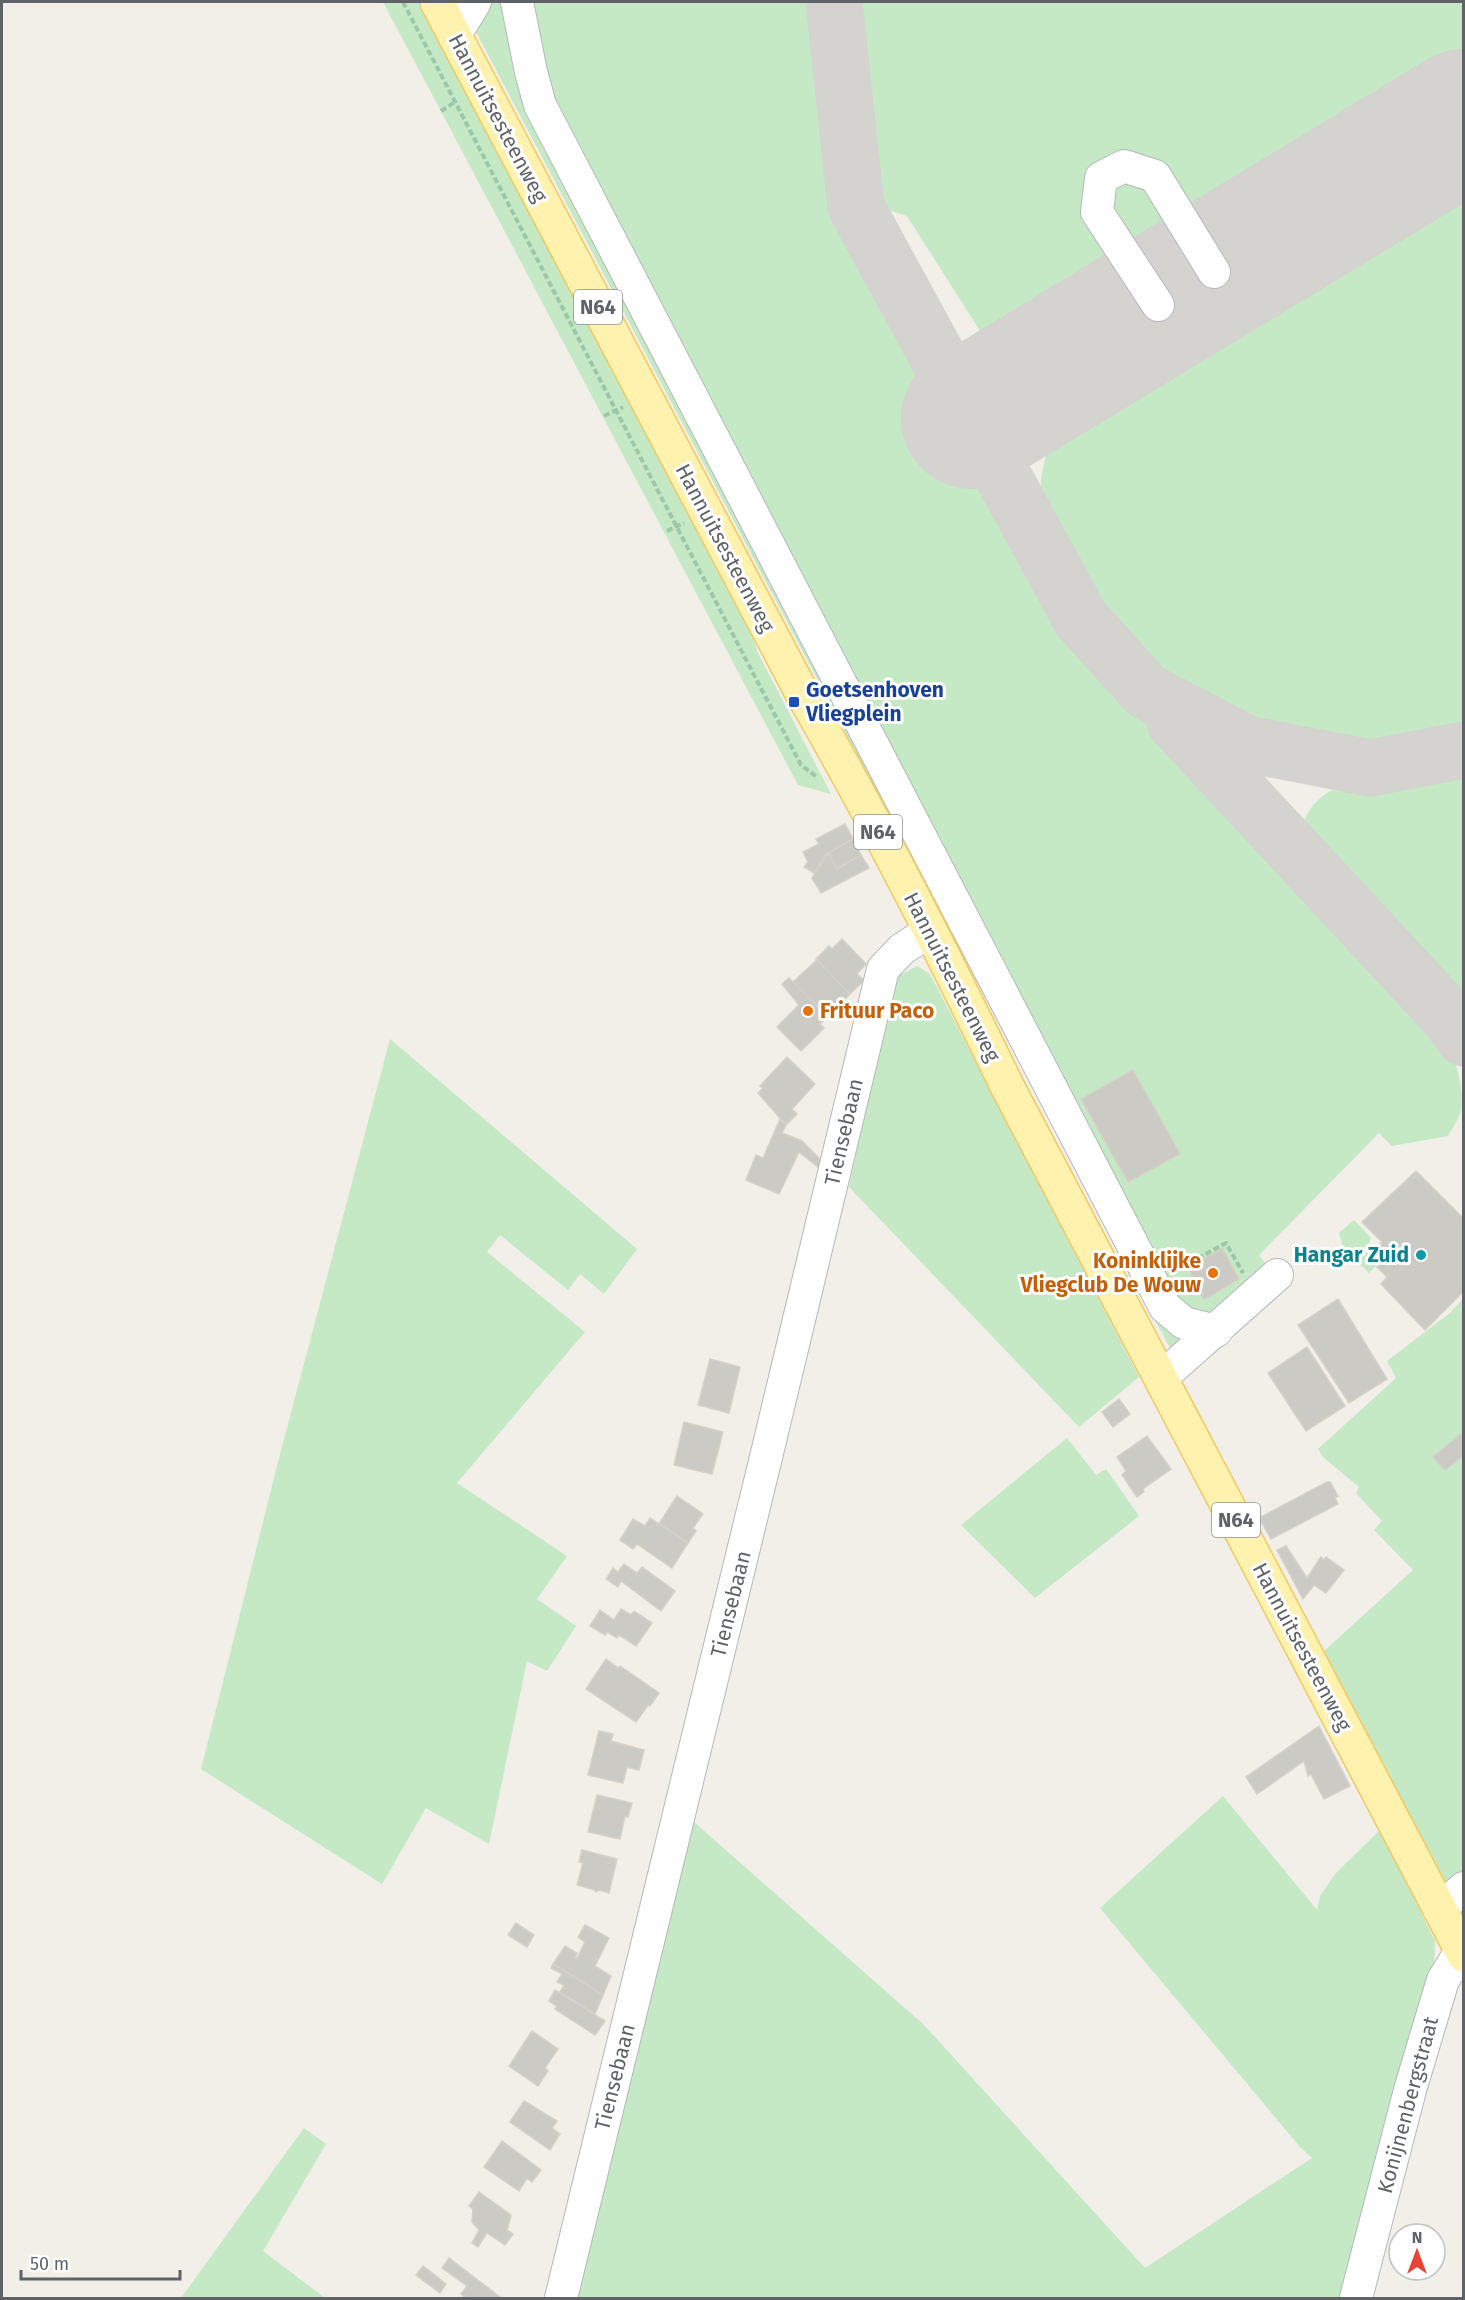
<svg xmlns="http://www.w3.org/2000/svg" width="1465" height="2300" font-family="'Fira Sans',sans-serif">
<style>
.green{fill:#c5e8c5}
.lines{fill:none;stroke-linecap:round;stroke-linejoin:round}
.taxiway{stroke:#d4d3d0;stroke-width:57}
.runway{stroke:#d4d3d0;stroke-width:142}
.building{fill:#cccac5;stroke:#d6d1c6;stroke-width:1.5}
.minor-casing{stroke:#b5b8bc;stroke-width:34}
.major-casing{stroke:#f2c960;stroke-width:36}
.path{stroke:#9cc7a9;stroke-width:4;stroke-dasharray:6 3;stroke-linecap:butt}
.minor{stroke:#fff;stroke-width:32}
.major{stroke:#fff2af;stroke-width:33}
.transit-dot{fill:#1a4fb4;stroke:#fff;stroke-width:2}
.food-dot{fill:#e8710a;stroke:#fff;stroke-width:2}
.culture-dot{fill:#0f9aa8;stroke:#fff;stroke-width:2}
.labels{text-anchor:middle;stroke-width:6;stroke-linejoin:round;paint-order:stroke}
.shield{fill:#fff;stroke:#8f9295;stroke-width:1.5}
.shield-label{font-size:20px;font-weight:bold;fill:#5f6368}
.street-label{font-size:21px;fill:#5f6368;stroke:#fff}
.transit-label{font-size:21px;font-weight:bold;fill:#164399;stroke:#fff;text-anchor:start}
.food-label{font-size:21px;font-weight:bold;fill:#c56008;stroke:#fff;text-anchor:start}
.culture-label{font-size:21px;font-weight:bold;fill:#0d838f;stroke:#fff;text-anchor:end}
</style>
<rect width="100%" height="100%" fill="#f1efe8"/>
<g class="green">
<path d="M383,2H423L748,620L757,651L831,794L798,785Z"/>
<path d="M492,2H513L527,75L1193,1337L1173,1354L474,28Z"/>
<path d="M523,2H819L841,196C847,229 857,257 872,286L1078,629L1167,738L1436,1022C1451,1048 1465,1080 1461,1111C1458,1119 1453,1128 1448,1136L1392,1146L1379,1133L1259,1255L1269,1269L1223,1307L1206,1316L1178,1311L545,101Z"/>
<path d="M846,2H1463V58L1033,319L1014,328L980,331L907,216L869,204Z"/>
<path d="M1463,177V738C1438,744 1409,752 1383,753C1357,753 1328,745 1303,739C1251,725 1199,700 1155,670C1122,648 1100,613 1080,580C1069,562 1057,544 1048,525C1032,491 1044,442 1070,416C1078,409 1088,404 1096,398Z"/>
<path d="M1463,765H1464L1463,1015L1312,856C1295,829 1304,808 1330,791Z"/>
<path d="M917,966L930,974L1139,1377L1079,1427L849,1187L895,978Z"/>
<path d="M390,1039L637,1249L604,1294L580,1274L568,1290L500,1235L487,1252L585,1332L457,1483L567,1556L537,1599L576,1626L547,1671L527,1661L489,1844L426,1808L382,1884L201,1769L279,1458Z"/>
<path d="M1354,1220L1371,1238L1368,1245L1381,1261L1369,1273L1343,1247L1339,1233Z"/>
<path d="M1463,1299L1464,1877L1456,1881L1446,1882L1323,1652L1413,1570L1374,1530L1382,1521L1356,1493L1359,1487L1324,1458L1318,1449L1396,1378L1387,1361L1450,1313Z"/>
<path d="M1067,1438L1096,1475L1106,1469L1139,1516L1035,1598L961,1525Z"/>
<path d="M1223,1796L1317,1910L1320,1896L1336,1873L1380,1830L1435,1941L1434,1969L1344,2298H577L694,1822L924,2025L1145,2268L1312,2158L1300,2147L1100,1908Z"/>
<path d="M304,2128L326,2144L263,2251L325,2298H181Z"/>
</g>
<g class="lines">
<g class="taxiway">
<path d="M834,2L856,207L1081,619L1146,691L1247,744L1370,768L1464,750"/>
<path d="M1175,722L1450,1018L1464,1038"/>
</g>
<path class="runway" d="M972,418L1464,120"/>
</g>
<g class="building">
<path d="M845,824L853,839L826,854L814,873L804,867L808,862L803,852L819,844L816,839Z"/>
<path d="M853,839L861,855L837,869L828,853Z"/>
<path d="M828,853L837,869L861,855L869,868L821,893L812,878Z"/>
<path d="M842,939L866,964L857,974L864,980L850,994L816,959L829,946L832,949Z"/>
<path d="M817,960L850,994L828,1017L793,982Z"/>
<path d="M789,978L828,1017L820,1024L824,1028L801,1051L777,1027L799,1005L782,984Z"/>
<path d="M787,1057L815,1084L792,1109L797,1114L786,1125L758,1093L763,1088L760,1086Z"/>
<path d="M1133,1070L1180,1154L1128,1182L1081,1099Z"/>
<path d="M780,1119L786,1125L782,1133L802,1141L821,1160L819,1168L799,1152L779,1194L746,1180L756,1155L763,1158Z"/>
<path d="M1416,1171L1464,1219V1291L1425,1330L1381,1284L1387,1277L1377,1267L1384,1260L1374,1249L1382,1242L1362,1222Z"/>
<path d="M1222,1248L1239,1279L1204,1300L1188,1267Z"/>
<path d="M1338,1299L1387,1379L1349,1403L1298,1325Z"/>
<path d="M1307,1347L1345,1406L1306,1431L1268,1373Z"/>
<path d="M710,1359L740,1367L729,1413L698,1405Z"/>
<path d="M1119,1399L1130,1414L1113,1427L1102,1412Z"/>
<path d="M684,1422L723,1432L712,1474L674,1465Z"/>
<path d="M1463,1432L1464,1455L1445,1470L1433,1457Z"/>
<path d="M1147,1436L1171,1469L1143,1489L1144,1492L1137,1497L1122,1475L1126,1471L1117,1457Z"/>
<path d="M1327,1482H1330L1338,1496L1335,1498L1338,1504L1271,1539L1259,1518Z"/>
<path d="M677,1496L703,1514L693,1528L696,1531L688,1543L659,1524Z"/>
<path d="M650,1518L688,1543L672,1568L637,1544L633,1549L620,1540L633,1519L645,1526Z"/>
<path d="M1286,1546L1307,1578L1321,1557L1324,1560L1326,1557L1344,1570L1326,1593L1314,1585L1303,1599L1277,1550Z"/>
<path d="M624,1564L637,1573L642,1567L675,1591L661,1611L621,1581L618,1587L606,1579L613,1568L618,1572Z"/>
<path d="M621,1609L631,1615L634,1611L652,1623L636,1646L619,1635L617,1638L607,1632L605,1635L590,1626L600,1610L614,1620Z"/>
<path d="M606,1659L618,1668L620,1666L659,1693L650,1706L648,1705L636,1722L586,1689Z"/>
<path d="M1319,1726L1350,1786L1324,1799L1311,1774L1308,1776L1304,1761L1257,1794L1246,1777Z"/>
<path d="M599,1731L613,1734L611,1741L644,1750L639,1770L627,1767L623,1783L588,1775Z"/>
<path d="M597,1795L632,1803L628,1817L625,1816L620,1839L588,1832Z"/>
<path d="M582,1850L617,1859L609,1893L599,1890L596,1892L595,1890L577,1885L583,1863L579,1862Z"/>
<path d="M516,1923L534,1935L527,1947L508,1935Z"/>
<path d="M585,1925L609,1938L595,1966L611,1976L603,1995L553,1964L565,1946L577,1953L575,1957L577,1958L585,1942L578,1937Z"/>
<path d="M553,1964L603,1995L595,2014L560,1992L564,1985L557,1982L562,1974L551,1968Z"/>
<path d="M555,1990L605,2021L595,2035L555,2009L557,2006L549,2001Z"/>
<path d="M532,2031L558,2049L545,2068L548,2071L538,2086L509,2066Z"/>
<path d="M524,2101L557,2121L552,2128L560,2134L550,2150L510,2122Z"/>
<path d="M502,2141L541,2170L532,2182L527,2178L519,2191L484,2167Z"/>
<path d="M479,2192L511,2215L507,2230L513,2234L505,2245L487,2233L478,2247L472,2243L479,2230L472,2222L473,2209L469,2206Z"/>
<path d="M449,2258L500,2297L498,2298H466L461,2294L467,2286L442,2268Z"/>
<path d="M423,2266L446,2284L440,2293L416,2275Z"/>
</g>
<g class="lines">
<defs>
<g id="minor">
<path d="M517,2L531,72L540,105L1165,1307L1184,1323L1216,1331"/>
<path d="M455,35L475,2"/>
<path d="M1158,305L1097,212L1101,178L1124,166L1155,176L1214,272"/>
<path d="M1161,1378L1277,1275"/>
<path d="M1439,1909L1464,1888"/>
<path d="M561,2298L768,1449L883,969L902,949L930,931"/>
<path d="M1356,2298L1410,2090L1443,1980L1461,1951"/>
</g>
<path id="major" d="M437,2L802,693C876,821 943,953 1007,1086L1464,1955"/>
</defs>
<use href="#minor" class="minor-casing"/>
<use href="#major" class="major-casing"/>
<g class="path">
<path d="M403,2L801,765L817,777"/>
<path d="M441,111L455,102"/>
<path d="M604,416L623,407"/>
<path d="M667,531L684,523"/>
<path d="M1174,1271L1226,1243L1243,1273"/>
</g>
<use href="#minor" class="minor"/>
<use href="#major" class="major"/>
</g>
<rect class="transit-dot" x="788" y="696" width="12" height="12" rx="3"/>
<g class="food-dot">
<circle cx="808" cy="1011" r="6"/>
<circle cx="1213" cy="1273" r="6"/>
</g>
<circle class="culture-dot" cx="1421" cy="1255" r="6"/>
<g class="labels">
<g class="shield">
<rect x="574" y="290" width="48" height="34" rx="4.5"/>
<rect x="854" y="815" width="48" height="34" rx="4.5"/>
<rect x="1212" y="1503" width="48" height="34" rx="4.5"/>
</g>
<g class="shield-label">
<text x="598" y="314">N64</text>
<text x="878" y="839">N64</text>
<text x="1236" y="1527">N64</text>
</g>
<g class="street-label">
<text transform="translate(498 118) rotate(62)" y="7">Hannuitsesteenweg</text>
<text transform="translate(725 548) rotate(62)" y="7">Hannuitsesteenweg</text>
<text transform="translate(952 977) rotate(63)" y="7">Hannuitsesteenweg</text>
<text transform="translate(844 1132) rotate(-77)" y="7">Tiensebaan</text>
<text transform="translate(731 1604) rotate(-76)" y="7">Tiensebaan</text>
<text transform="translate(1302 1647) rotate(62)" y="7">Hannuitsesteenweg</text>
<text transform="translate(615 2077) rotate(-76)" y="7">Tiensebaan</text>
<text transform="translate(1408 2105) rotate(-75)" y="7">Konijnenbergstraat</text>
</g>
<g class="transit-label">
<text x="806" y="697">Goetsenhoven<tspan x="806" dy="24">Vliegplein</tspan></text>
</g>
<g class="food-label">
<text x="820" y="1018">Frituur Paco</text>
<text x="1201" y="1268" text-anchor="end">Koninklijke<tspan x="1201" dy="24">Vliegclub De Wouw</tspan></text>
</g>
<g class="culture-label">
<text x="1409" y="1262">Hangar Zuid</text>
</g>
</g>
<rect width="1465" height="2300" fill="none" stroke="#5f6368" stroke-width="6"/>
<g transform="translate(1417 2252)"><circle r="28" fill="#ffffff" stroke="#bfc1c3" stroke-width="1.5"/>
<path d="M0-4.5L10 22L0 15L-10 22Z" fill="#ea4335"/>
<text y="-9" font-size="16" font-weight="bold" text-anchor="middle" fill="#5f6368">N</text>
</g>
<path d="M21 2270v9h159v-9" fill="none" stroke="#5f6368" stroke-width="3"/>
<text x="30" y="2270" font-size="18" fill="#5f6368" stroke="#ffffff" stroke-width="4.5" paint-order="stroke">50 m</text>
</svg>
